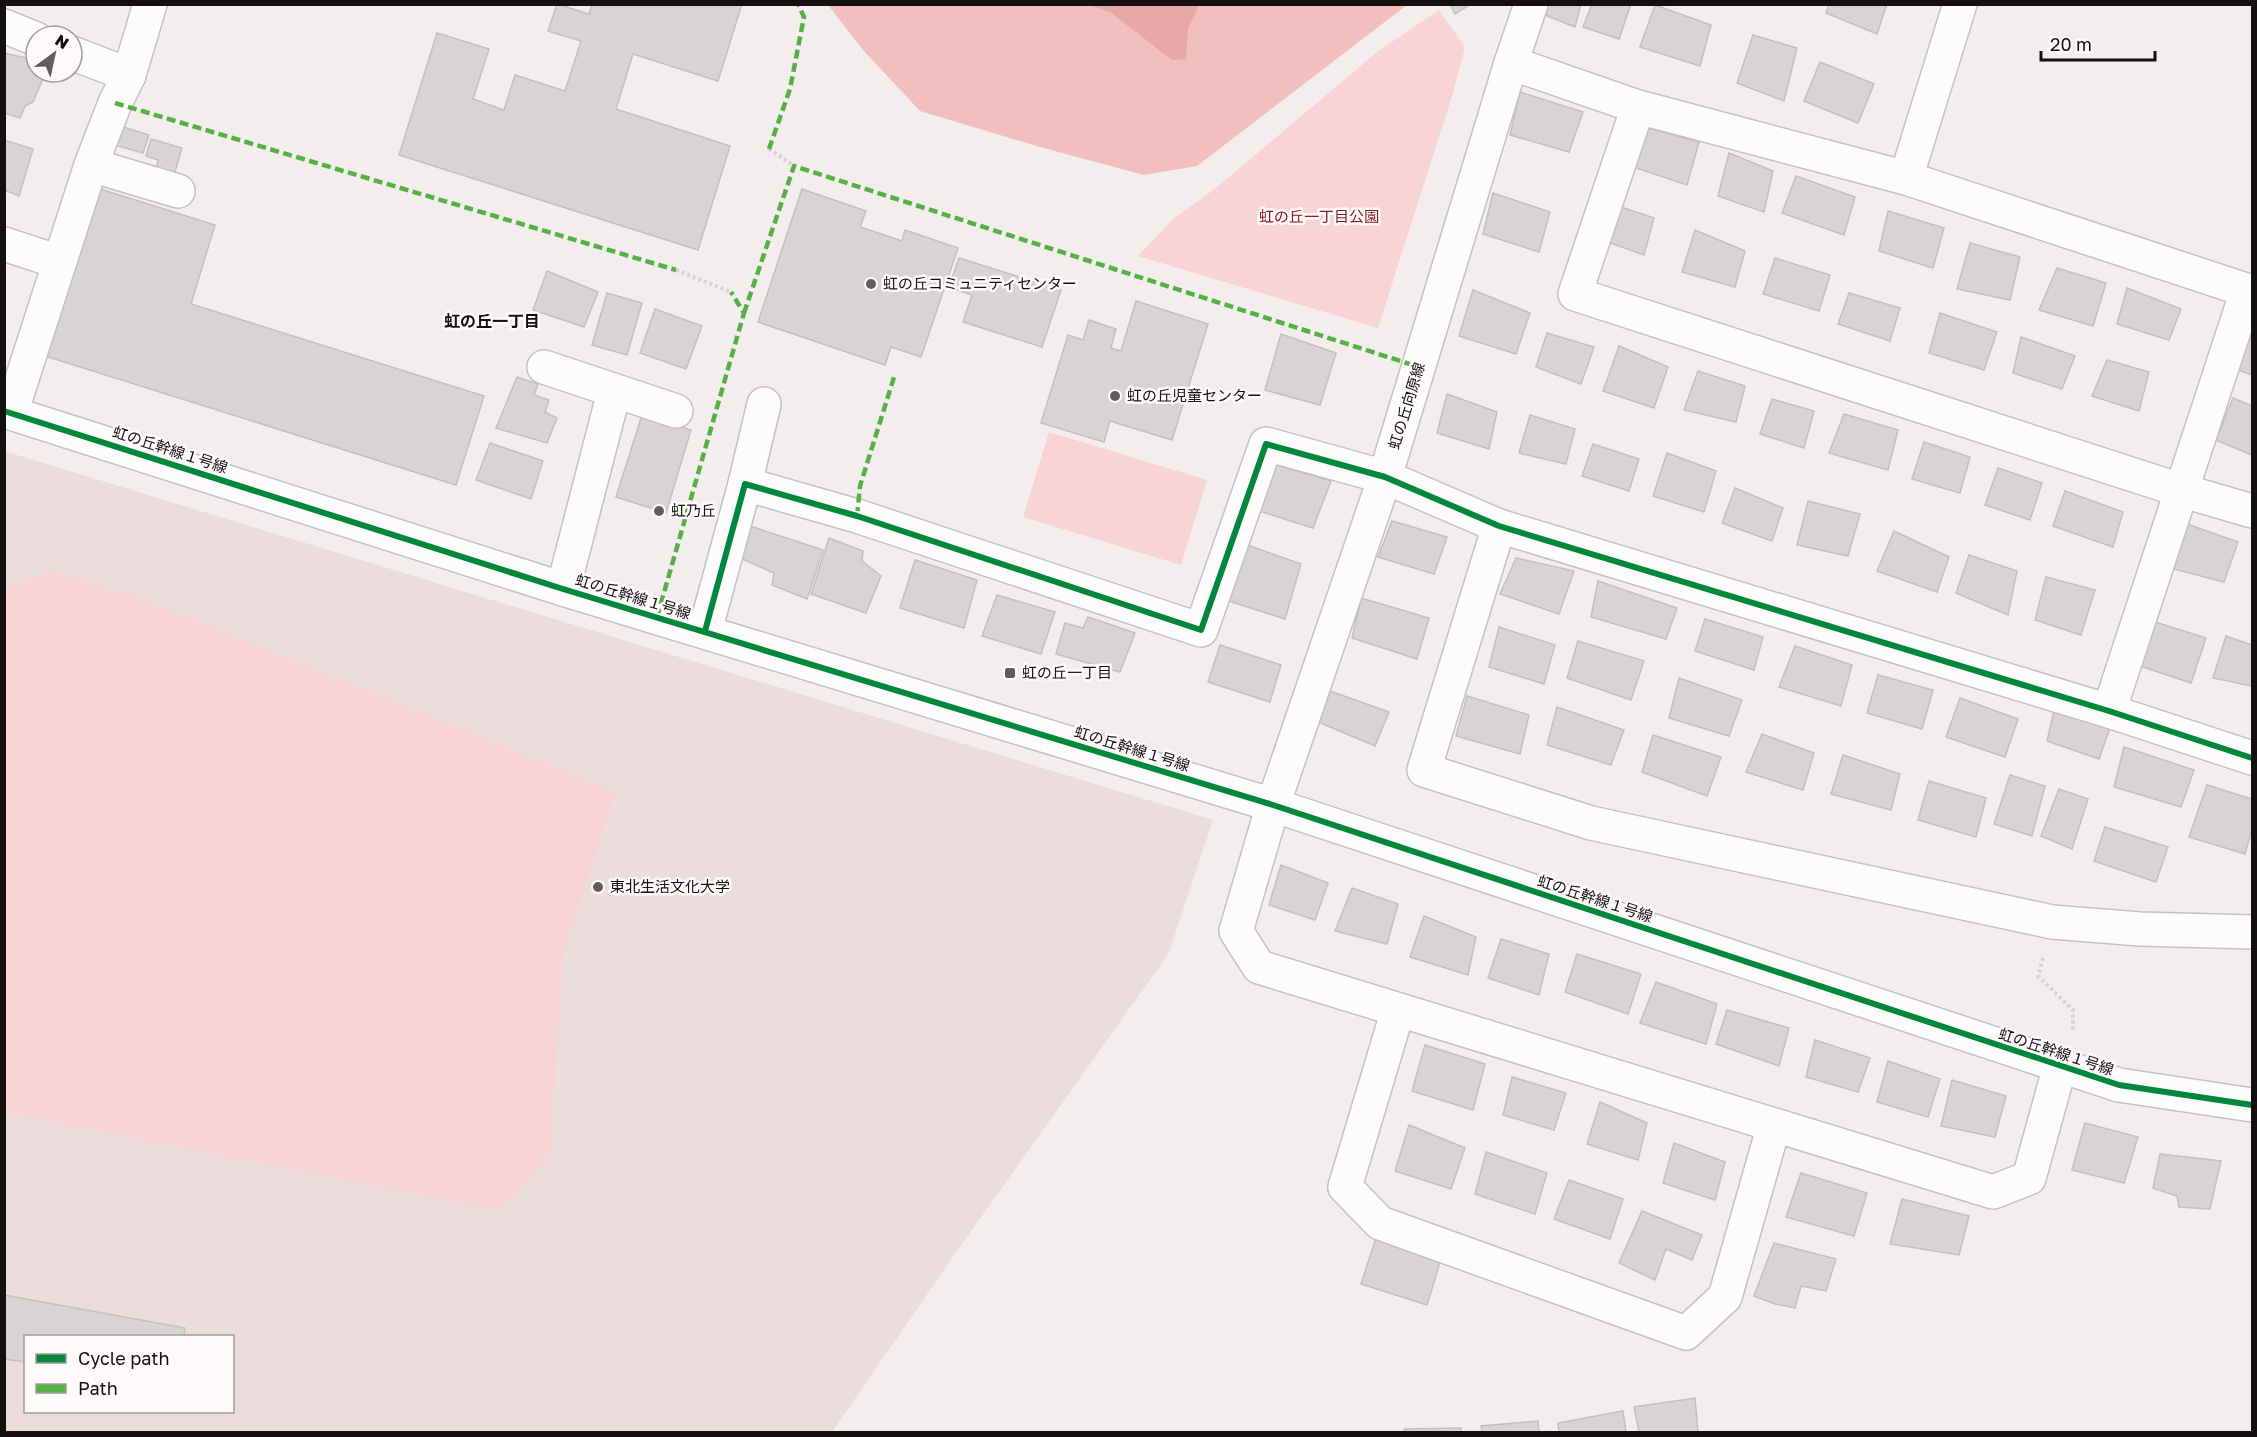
<svg xmlns="http://www.w3.org/2000/svg" width="2257" height="1437" font-family="'Golos Text','Noto Sans JP',sans-serif">
<style>
.built{fill:#ebdddc;fill-rule:evenodd}
.green{fill:#f8d5d4}
.forest{fill:#f2bebe}
.water{fill:#e8a8a8}
.building{fill:#d9d4d4;stroke:#c5c0c0;stroke-width:1.5}
.lines{fill:none;stroke-linecap:round;stroke-linejoin:round}
.minor-casing{stroke:#c6c1c1;stroke-width:36}
.path{stroke:#d5d4d4;stroke-width:4;stroke-dasharray:3 3;stroke-linecap:butt}
.minor{stroke:#fdfcfc;stroke-width:33}
.quiet{stroke:#55b144;stroke-width:4.5;stroke-dasharray:9 4.5;stroke-linecap:butt}
.cycleway-casing{stroke:#fefaf9;stroke-width:10}
.cycleway{stroke:#00873e;stroke-width:6}
.poi-dot{fill:#625d5d;stroke:#fefaf9;stroke-width:2}
.labels{text-anchor:middle;stroke-width:5;stroke-linejoin:round;paint-order:stroke}
.park-label{font-size:15px;fill:#821a26;stroke:#fefaf9}
.poi-label{font-size:15px;fill:#141010;stroke:#fefaf9;text-anchor:start}
.street-label{font-size:15px;fill:#141010;stroke:#fefaf9}
.neighbourhood-label{font-size:16px;font-weight:bold;fill:#141010;stroke:#fefaf9}
</style>
<rect width="100%" height="100%" fill="#f3eded"/>
<path class="built" d="M4,451L1213,820L1169,953L964,1241L832,1432H5ZM26,1336H232V1412H26Z"/>
<g class="green">
<path d="M1439,10L1465,47L1453,93L1378,328L1138,256L1172,220L1216,188L1377,52Z"/>
<path d="M1049,432L1207,480L1181,565L1023,517Z"/>
<path d="M52,570L142,599L616,792L563,955L551,1153L500,1211L5,1112V590Z"/>
</g>
<path class="forest" d="M828,5H1407L1197,166L1144,175L1040,147L920,111L863,50Z"/>
<path class="water" d="M1088,5H1199L1188,29L1186,59L1172,60L1110,12Z"/>
<g class="building">
<path d="M557,4L589,14L592,4H742L718,81L633,54L616,109L730,146L698,250L399,155L437,33L489,49L473,99L504,110L515,75L565,91L581,41L548,31Z"/>
<path d="M1450,4H1471L1455,14Z"/>
<path d="M1543,4H1581L1575,27L1540,13Z"/>
<path d="M1592,4H1631L1619,39L1583,27Z"/>
<path d="M1829,4H1887L1877,34L1826,13Z"/>
<path d="M1655,5L1711,25L1700,66L1640,47Z"/>
<path d="M1753,35L1797,48L1784,101L1737,83Z"/>
<path d="M4,53L36,60V72H46L33,102L25,106L20,118L4,113Z"/>
<path d="M1820,62L1874,84L1858,123L1804,101Z"/>
<path d="M1520,92L1583,112L1569,152L1510,135Z"/>
<path d="M120,126L149,135L143,153L115,145Z"/>
<path d="M1644,127L1699,142L1687,185L1633,167Z"/>
<path d="M151,139L182,148L174,175L156,169L158,160L146,156Z"/>
<path d="M4,140L33,149L19,196L4,190Z"/>
<path d="M1729,153L1773,171L1764,212L1718,196Z"/>
<path d="M1796,176L1855,197L1844,235L1782,213Z"/>
<path d="M97,188L215,225L191,304L484,396L456,485L45,356Z"/>
<path d="M802,189L866,211L860,227L902,241L905,230L958,248L921,357L891,347L885,365L758,322Z"/>
<path d="M1493,193L1550,212L1539,252L1483,234Z"/>
<path d="M1606,202L1654,218L1644,255L1594,237Z"/>
<path d="M1888,211L1944,228L1933,268L1879,251Z"/>
<path d="M1695,230L1745,251L1735,287L1682,272Z"/>
<path d="M1970,243L2020,257L2010,300L1957,289Z"/>
<path d="M959,258L1061,290L1042,347L963,322L972,295L949,287Z"/>
<path d="M1775,258L1830,275L1819,311L1763,294Z"/>
<path d="M2057,268L2106,283L2093,326L2039,310Z"/>
<path d="M547,271L598,292L584,327L533,310Z"/>
<path d="M2127,288L2181,309L2169,340L2117,324Z"/>
<path d="M1473,290L1530,313L1516,354L1459,336Z"/>
<path d="M607,293L642,303L627,355L592,345Z"/>
<path d="M1849,293L1900,308L1890,341L1838,324Z"/>
<path d="M1136,301L1208,324L1172,440L1110,421L1104,442L1041,423L1068,335L1083,340L1089,320L1116,329L1111,348L1121,351Z"/>
<path d="M655,309L702,326L686,369L640,353Z"/>
<path d="M1940,313L1997,332L1984,370L1929,353Z"/>
<path d="M2252,330V375L2238,370Z"/>
<path d="M1547,333L1594,347L1581,384L1536,367Z"/>
<path d="M1281,334L1336,353L1320,405L1265,390Z"/>
<path d="M2021,337L2075,356L2062,389L2013,373Z"/>
<path d="M1619,346L1668,367L1654,408L1603,391Z"/>
<path d="M2107,360L2149,372L2139,411L2092,396Z"/>
<path d="M1698,371L1745,386L1736,422L1684,410Z"/>
<path d="M517,377L538,384L534,395L549,400L545,412L557,418L547,443L496,428Z"/>
<path d="M1447,394L1497,412L1489,449L1437,433Z"/>
<path d="M2233,398L2252,406V455L2216,440Z"/>
<path d="M1772,399L1814,411L1804,448L1760,434Z"/>
<path d="M1844,414L1898,430L1888,470L1829,453Z"/>
<path d="M642,415L691,430L666,513L616,497Z"/>
<path d="M1530,415L1575,429L1566,464L1519,453Z"/>
<path d="M1924,442L1970,457L1960,493L1912,479Z"/>
<path d="M490,443L543,461L531,499L476,480Z"/>
<path d="M1593,444L1639,459L1629,491L1582,476Z"/>
<path d="M1667,453L1716,471L1704,512L1653,496Z"/>
<path d="M1270,463L1331,481L1313,528L1256,510Z"/>
<path d="M1998,468L2042,483L2030,520L1985,505Z"/>
<path d="M1735,488L1783,508L1772,541L1722,523Z"/>
<path d="M2065,491L2123,512L2113,547L2053,526Z"/>
<path d="M1808,501L1860,514L1848,556L1797,545Z"/>
<path d="M1392,521L1447,537L1434,574L1378,557Z"/>
<path d="M2187,524L2238,542L2224,582L2174,569Z"/>
<path d="M750,526L823,550L807,599L772,585L774,573L738,557Z"/>
<path d="M1894,531L1949,557L1937,592L1877,571Z"/>
<path d="M829,538L863,551L862,561L881,576L866,613L811,594Z"/>
<path d="M1239,542L1301,564L1285,619L1219,598Z"/>
<path d="M1969,555L2017,571L2008,615L1956,593Z"/>
<path d="M1516,558L1574,571L1559,614L1500,594Z"/>
<path d="M915,560L977,580L964,628L900,608Z"/>
<path d="M2046,577L2095,590L2081,635L2035,620Z"/>
<path d="M1598,581L1677,608L1666,639L1591,617Z"/>
<path d="M997,595L1055,612L1041,654L982,636Z"/>
<path d="M1361,598L1429,618L1417,659L1352,638Z"/>
<path d="M1088,617L1135,633L1120,672L1056,654L1065,623L1083,628Z"/>
<path d="M1705,619L1763,637L1754,670L1695,651Z"/>
<path d="M2152,621L2206,638L2191,683L2134,664Z"/>
<path d="M1499,627L1555,645L1544,684L1489,667Z"/>
<path d="M2226,636L2252,645V686L2213,678Z"/>
<path d="M1578,641L1644,661L1631,700L1567,678Z"/>
<path d="M1220,645L1281,665L1270,702L1208,682Z"/>
<path d="M1795,646L1852,665L1841,706L1779,687Z"/>
<path d="M1878,675L1933,690L1922,729L1867,713Z"/>
<path d="M1679,678L1742,700L1729,736L1669,718Z"/>
<path d="M1327,690L1389,712L1375,746L1316,721Z"/>
<path d="M1467,696L1529,715L1520,754L1456,736Z"/>
<path d="M1960,698L2018,719L2005,757L1946,737Z"/>
<path d="M1557,707L1624,730L1611,765L1547,745Z"/>
<path d="M2054,711L2110,728L2099,759L2047,741Z"/>
<path d="M1762,734L1814,753L1803,790L1746,772Z"/>
<path d="M1653,735L1721,757L1707,796L1642,772Z"/>
<path d="M2124,747L2194,770L2181,807L2114,787Z"/>
<path d="M1843,755L1900,774L1891,810L1831,794Z"/>
<path d="M2010,775L2045,786L2032,836L1994,824Z"/>
<path d="M1929,781L1986,798L1976,837L1918,820Z"/>
<path d="M2207,785L2252,799V829L2245,854L2189,837Z"/>
<path d="M2059,789L2088,799L2072,849L2041,836Z"/>
<path d="M2105,827L2168,847L2156,882L2094,861Z"/>
<path d="M1281,865L1328,883L1315,920L1269,905Z"/>
<path d="M1352,888L1398,904L1387,944L1335,931Z"/>
<path d="M1424,916L1476,937L1468,975L1410,957Z"/>
<path d="M1501,939L1549,954L1539,995L1488,978Z"/>
<path d="M1577,954L1641,974L1628,1014L1565,992Z"/>
<path d="M1656,982L1717,1004L1706,1044L1640,1023Z"/>
<path d="M1727,1010L1789,1028L1779,1066L1716,1044Z"/>
<path d="M1815,1040L1870,1058L1858,1092L1806,1077Z"/>
<path d="M1425,1045L1485,1064L1473,1110L1412,1091Z"/>
<path d="M1888,1061L1940,1079L1928,1117L1877,1102Z"/>
<path d="M1512,1077L1566,1093L1554,1130L1503,1115Z"/>
<path d="M1952,1080L2006,1096L1995,1137L1941,1126Z"/>
<path d="M1600,1102L1647,1123L1638,1160L1587,1144Z"/>
<path d="M2085,1123L2138,1137L2124,1183L2072,1170Z"/>
<path d="M1409,1125L1465,1148L1451,1189L1395,1171Z"/>
<path d="M1674,1143L1725,1162L1715,1200L1663,1183Z"/>
<path d="M1486,1152L1547,1173L1535,1214L1475,1194Z"/>
<path d="M2160,1154L2221,1161L2210,1209L2179,1207L2177,1196L2153,1188Z"/>
<path d="M1801,1173L1867,1193L1854,1236L1786,1217Z"/>
<path d="M1569,1180L1623,1199L1610,1239L1554,1219Z"/>
<path d="M1902,1199L1969,1216L1959,1255L1890,1244Z"/>
<path d="M1642,1211L1702,1235L1692,1260L1666,1249L1655,1280L1619,1263Z"/>
<path d="M1376,1238L1441,1259L1427,1305L1361,1284Z"/>
<path d="M1774,1243L1836,1259L1826,1291L1801,1286L1795,1308L1775,1304L1754,1296Z"/>
<path d="M4,1295L185,1328L184,1336H26V1362L4,1359Z"/>
<path d="M1695,1398L1698,1432H1639L1634,1407Z"/>
<path d="M1623,1411L1626,1432H1559L1558,1423Z"/>
<path d="M1538,1421L1539,1432H1482L1481,1426Z"/>
<path d="M1461,1428V1432H1405L1404,1429Z"/>
</g>
<g class="lines">
<defs>
<g id="minor">
<path d="M1531,4L1511,63L1385,477L1273,805L1236,931L1259,967L1993,1192L2029,1178L2060,1066"/>
<path d="M4,26L36,39"/>
<path d="M72,53L129,75"/>
<path d="M1511,63L1638,107L1906,178L2252,292"/>
<path d="M1638,107L1575,294L2180,490L2252,511"/>
<path d="M91,165L178,191"/>
<path d="M1906,178L1960,4"/>
<path d="M4,244L59,262"/>
<path d="M544,367L676,411"/>
<path d="M4,411L563,589L1273,805L2119,1085L2252,1105"/>
<path d="M11,413L91,165L115,103L129,75L150,4"/>
<path d="M745,484L764,404"/>
<path d="M1499,526L1424,770L1591,823L2052,922L2140,929L2252,932"/>
<path d="M563,589L614,392"/>
<path d="M705,631L745,484L857,516L1201,630L1266,444L1385,477L1499,526L2109,711L2252,758"/>
<path d="M2109,711L2247,291"/>
<path d="M1398,1010L1345,1187L1380,1223L1686,1333L1725,1297L1774,1125"/>
</g>
</defs>
<use href="#minor" class="minor-casing"/>
<g class="path">
<path d="M769,149L794,166"/>
<path d="M676,270L731,292"/>
<path d="M2043,958L2038,976L2073,1010V1031"/>
</g>
<use href="#minor" class="minor"/>
<g class="quiet">
<path d="M115,103L676,270"/>
<path d="M769,149L790,89L804,17L798,4"/>
<path d="M744,313L794,166L1419,367"/>
<path d="M857,516L860,486L895,374"/>
<path d="M657,617L744,313L731,292"/>
</g>
<defs>
<g id="cycleway">
<path d="M4,411L563,589L1273,805L2119,1085L2252,1105"/>
<path d="M705,631L745,484L857,516L1201,630L1266,444L1385,477L1499,526L2109,711L2252,758"/>
</g>
</defs>
<use href="#cycleway" class="cycleway-casing"/>
<use href="#cycleway" class="cycleway"/>
</g>
<g class="poi-dot">
<circle cx="871" cy="284" r="6"/>
<circle cx="1115" cy="396" r="6"/>
<circle cx="659" cy="511" r="6"/>
<rect x="1004" y="667" width="12" height="12" rx="3"/>
<circle cx="598" cy="887" r="6"/>
</g>
<g class="labels">
<g class="park-label">
<text x="1319" y="222">虹の丘一丁目公園</text>
</g>
<g class="poi-label">
<text x="883" y="289">虹の丘コミュニティセンター</text>
<text x="1127" y="401">虹の丘児童センター</text>
<text x="671" y="516">虹乃丘</text>
<text x="1022" y="678">虹の丘一丁目</text>
<text x="610" y="892">東北生活文化大学</text>
</g>
<g class="street-label">
<text transform="translate(1407 406) rotate(-73)" y="5">虹の丘向原線</text>
<text transform="translate(170 450) rotate(18)" y="5">虹の丘幹線１号線</text>
<text transform="translate(633 597) rotate(17)" y="5">虹の丘幹線１号線</text>
<text transform="translate(1132 749) rotate(17)" y="5">虹の丘幹線１号線</text>
<text transform="translate(1595 899) rotate(18)" y="5">虹の丘幹線１号線</text>
<text transform="translate(2056 1052) rotate(18)" y="5">虹の丘幹線１号線</text>
</g>
<g class="neighbourhood-label">
<text x="492" y="327">虹の丘一丁目</text>
</g>
</g>
<rect width="2257" height="1437" fill="none" stroke="#141010" stroke-width="12"/>
<rect x="24" y="1335" width="210" height="78" fill="#fefaf9" stroke="#a09c9c" stroke-width="1.5"/>
<rect x="36" y="1354" width="30" height="9" fill="#00873e" stroke="#a09c9c" stroke-width="1.5"/>
<text x="78" y="1365" font-size="18" fill="#141010">Cycle path</text>
<rect x="36" y="1384" width="30" height="9" fill="#55b144" stroke="#a09c9c" stroke-width="1.5"/>
<text x="78" y="1395" font-size="18" fill="#141010">Path</text>
<g transform="translate(54 54) rotate(33)"><circle r="28" fill="#fefaf9" stroke="#a09c9c" stroke-width="1.5"/>
<path d="M0-4.5L10 22L0 15L-10 22Z" fill="#625d5d"/>
<text y="-9" font-size="16" font-weight="bold" text-anchor="middle" fill="#141010">N</text>
</g>
<path d="M2041 51v9h114v-9" fill="none" stroke="#141010" stroke-width="3"/>
<text x="2050" y="51" font-size="18" fill="#141010" stroke="#fefaf9" stroke-width="4.5" paint-order="stroke">20 m</text>
</svg>
